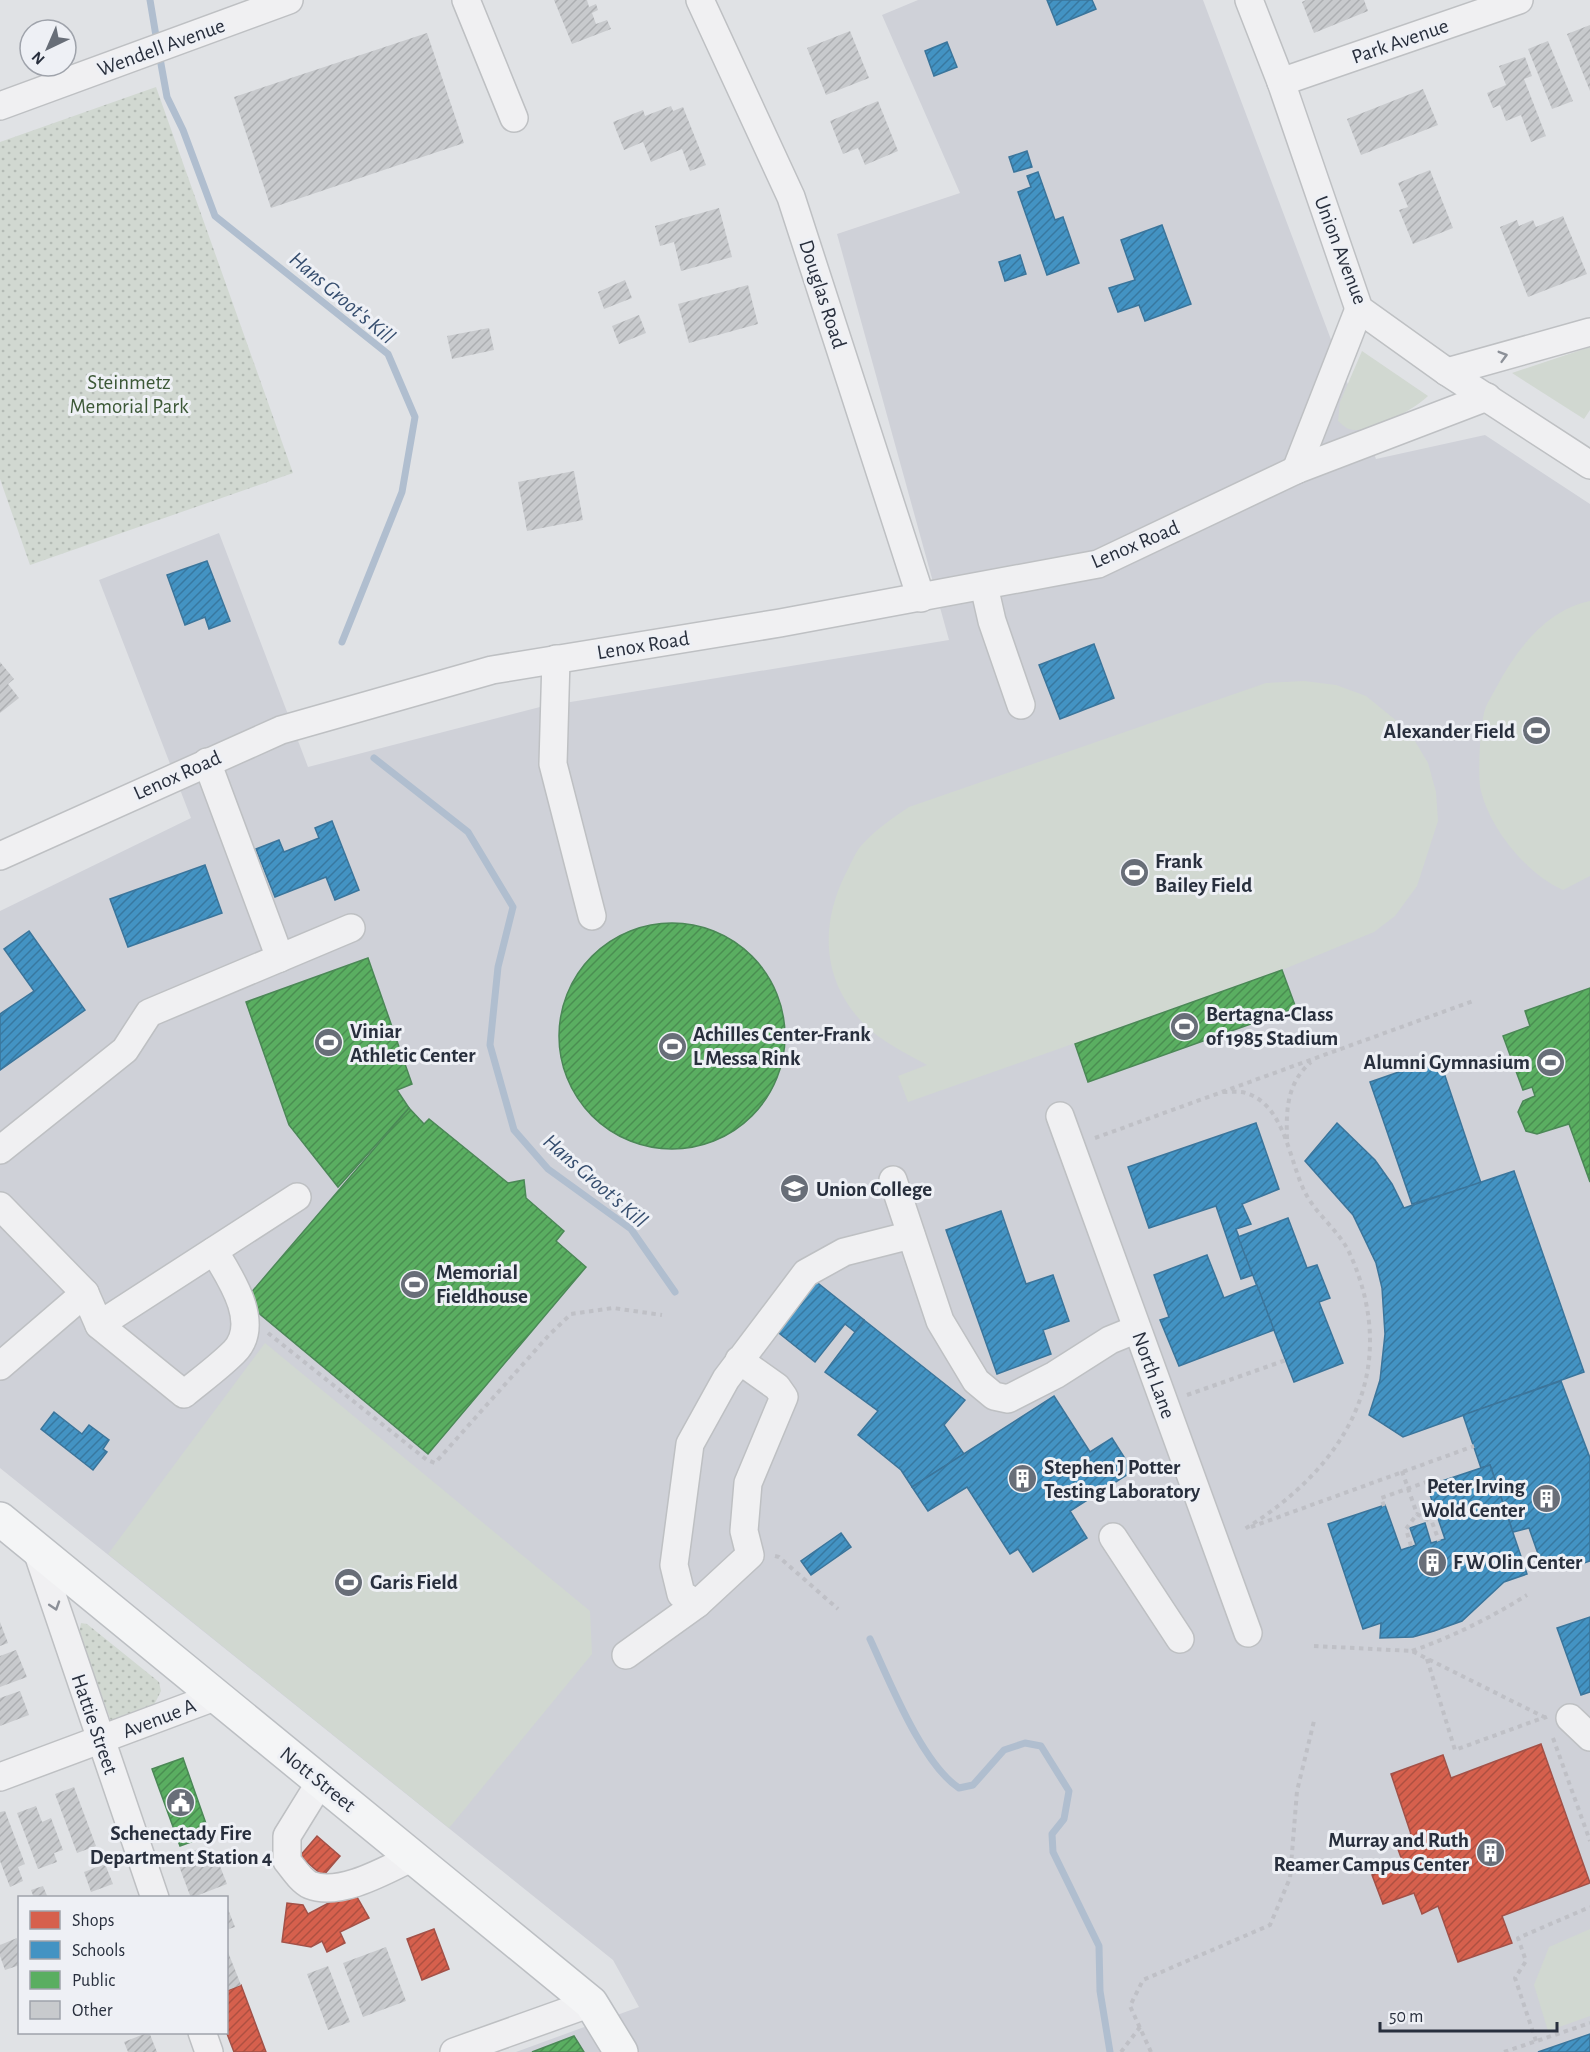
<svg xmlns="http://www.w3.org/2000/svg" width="1590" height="2052" font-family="'Alegreya Sans',sans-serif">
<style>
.built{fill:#cfd1d8}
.grass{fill:#d1d8d1}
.park{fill:url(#park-dots)}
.shops{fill:url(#shops-hatch);stroke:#a25148;stroke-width:1.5}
.schools{fill:url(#schools-hatch);stroke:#3b759b;stroke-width:1.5}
.public{fill:url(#public-hatch);stroke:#4b8856;stroke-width:1.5}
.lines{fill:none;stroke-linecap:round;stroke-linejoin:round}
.stream{stroke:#b0becf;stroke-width:7}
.building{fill:url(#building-hatch)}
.minor-casing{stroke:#bec0c3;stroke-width:30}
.major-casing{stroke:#bcbfc3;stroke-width:36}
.path{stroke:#bfc0c6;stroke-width:4;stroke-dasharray:4.5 4.5;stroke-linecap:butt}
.minor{stroke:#f0f0f2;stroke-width:27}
.major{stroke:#f4f5f6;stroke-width:33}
.oneway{stroke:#8c9098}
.labels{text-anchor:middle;stroke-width:6;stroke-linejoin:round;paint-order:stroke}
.street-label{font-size:21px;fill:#282f3d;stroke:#eef0f5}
.park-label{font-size:21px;fill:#3c5837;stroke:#eef0f5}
.poi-label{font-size:21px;font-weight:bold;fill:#282f3d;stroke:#eef0f5;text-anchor:start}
.water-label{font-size:22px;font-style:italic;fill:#354d6e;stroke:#eef0f5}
</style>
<defs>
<pattern id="park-dots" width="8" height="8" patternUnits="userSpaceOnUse" patternTransform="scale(1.5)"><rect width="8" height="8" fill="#d1d8d1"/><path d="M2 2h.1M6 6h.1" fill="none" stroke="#b3bab4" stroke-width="1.8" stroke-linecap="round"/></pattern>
<pattern id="shops-hatch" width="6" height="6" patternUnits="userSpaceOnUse" patternTransform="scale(1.5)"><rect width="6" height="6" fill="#d6604d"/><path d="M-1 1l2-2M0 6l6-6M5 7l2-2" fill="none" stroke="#ae5041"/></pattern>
<pattern id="schools-hatch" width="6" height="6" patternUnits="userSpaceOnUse" patternTransform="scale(1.5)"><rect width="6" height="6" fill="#4393c3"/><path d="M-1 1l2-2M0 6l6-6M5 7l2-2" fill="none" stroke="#3878a0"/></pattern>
<pattern id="public-hatch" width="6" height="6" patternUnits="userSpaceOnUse" patternTransform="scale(1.5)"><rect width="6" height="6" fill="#5aae61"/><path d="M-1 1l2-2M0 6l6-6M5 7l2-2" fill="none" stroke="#4a8e51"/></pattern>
<pattern id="building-hatch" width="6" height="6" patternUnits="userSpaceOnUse" patternTransform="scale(1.5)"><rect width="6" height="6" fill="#c8cacd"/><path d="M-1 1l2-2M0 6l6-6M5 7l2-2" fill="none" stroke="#acaeb1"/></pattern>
</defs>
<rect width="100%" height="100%" fill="#e0e2e5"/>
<path class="built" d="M918,0H1203L1376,459L1485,435L1590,504V2052H516L639,2007L613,1960L0,1468V911L191,818L99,580L219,533L308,767L540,707L949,640L837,234L960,193L882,15Z"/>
<g class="grass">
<path d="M1590,347V410L1584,419L1512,373Z"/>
<path d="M1362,351L1428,396C1415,409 1369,435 1349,429C1345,428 1341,423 1338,421L1340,402Z"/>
<path d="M1590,601V876L1563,890C1526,874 1487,825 1480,786C1478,768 1480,731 1484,713C1486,704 1492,696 1496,688C1516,650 1546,610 1590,601Z"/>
<path d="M1304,681L1336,685L1366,696L1409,731L1428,763L1436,792L1438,821L1417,886L1395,916L1374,932L1282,970L908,1102L898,1076L927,1065C906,1053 880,1041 863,1023C822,980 820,926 845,875C850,866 854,855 860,847C875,830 891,819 909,807L1266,683Z"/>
<path d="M265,1343L590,1611L592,1654L449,1828L108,1554Z"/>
<path d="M1590,1929V2016L1548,2031L1534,1985L1549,1947Z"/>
</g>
<g class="park">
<path d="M156,87L293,473L30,565L0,479V142Z"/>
<path d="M81,1623L87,1624L159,1682L161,1691L154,1705L111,1721L79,1633Z"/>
</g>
<g class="shops">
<path d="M1541,1744L1590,1883L1502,1916L1512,1943L1458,1962L1438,1906L1422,1914L1414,1893L1383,1904L1372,1875L1403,1863L1395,1841L1411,1834L1391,1774L1443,1755L1451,1778Z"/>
<path d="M317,1836L340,1856L323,1876L300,1856Z"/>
<path d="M353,1890L369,1918L340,1932L345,1943L327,1952L322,1941L311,1947L282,1942L287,1903L303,1905L308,1914Z"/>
<path d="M434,1929L449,1969L422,1980L407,1939Z"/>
<path d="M241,1985L266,2052H234L226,2031V1991Z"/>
</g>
<g class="schools">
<path d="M1047,0H1092L1096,9L1057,25Z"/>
<path d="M947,42L957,67L934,76L925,51Z"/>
<path d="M1027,151L1032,167L1014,172L1009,157Z"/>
<path d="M1038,172L1055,220L1063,217L1079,263L1047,275L1018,192L1031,187L1027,176Z"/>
<path d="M1162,225L1191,304L1145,321L1139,305L1118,312L1109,288L1135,280L1121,240Z"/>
<path d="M1020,255L1026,274L1005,281L999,262Z"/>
<path d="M207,561L230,621L209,629L205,617L185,625L167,575Z"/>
<path d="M1094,644L1114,698L1060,719L1039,665Z"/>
<path d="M332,821L359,890L335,900L326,877L275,897L256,849L279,840L284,852L319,838L315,828Z"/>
<path d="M205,865L222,913L128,947L110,899Z"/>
<path d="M29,931L85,1010L0,1070V1014L34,991L4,949Z"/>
<path d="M1439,1058L1481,1183L1412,1204L1370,1082Z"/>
<path d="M1256,1123L1279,1189L1242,1204L1251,1224L1236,1229L1253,1275L1241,1279L1216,1206L1149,1228L1128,1167Z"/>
<path d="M1337,1123L1375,1160L1392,1184L1404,1208L1514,1171L1584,1372L1403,1437L1369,1415L1380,1380L1385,1334L1382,1288L1376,1263L1353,1215L1305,1161Z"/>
<path d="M1001,1211L1026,1284L1053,1275L1069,1321L1043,1330L1051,1354L997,1374L946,1230Z"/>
<path d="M1288,1218L1307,1268L1317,1265L1330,1298L1319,1302L1343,1363L1294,1382L1238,1237Z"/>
<path d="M1207,1255L1224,1298L1257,1285L1274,1330L1179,1366L1160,1320L1169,1317L1154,1275Z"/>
<path d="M814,1280L864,1320L855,1332L845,1324L815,1362L775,1330Z"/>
<path d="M864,1320L965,1400L944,1425L964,1454L912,1487L901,1470L858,1435L878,1411L825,1372Z"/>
<path d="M1561,1381L1590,1458V1561L1575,1566L1572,1559L1543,1568L1529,1528L1513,1532L1490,1465L1481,1468L1463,1415Z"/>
<path d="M1054,1396L1090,1452L1112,1438L1133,1471L1070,1511L1087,1538L1033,1572L1018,1549L1010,1554L967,1487L928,1511L912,1487Z"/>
<path d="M54,1412L82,1434L89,1425L109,1440L103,1449L107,1452L93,1470L41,1429Z"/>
<path d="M1490,1465L1527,1574L1504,1582L1462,1621L1434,1631L1413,1637L1380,1638L1381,1623L1363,1629L1328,1524L1385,1505L1401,1550L1416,1545L1410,1528L1425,1523L1431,1543L1445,1539L1427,1486Z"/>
<path d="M841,1533L851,1547L811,1575L801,1561Z"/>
<path d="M1590,1617V1692L1581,1695L1557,1628Z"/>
<path d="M1590,2034V2052H1538Z"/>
</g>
<g class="public">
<circle cx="672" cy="1036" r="113"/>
<path d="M368,958L412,1084L397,1090L409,1108L338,1187L289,1125L246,1002Z"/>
<path d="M1282,970L1296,1008L1088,1082L1075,1044Z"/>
<path d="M1590,988V1182L1569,1124L1537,1134L1526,1131L1518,1112L1523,1101L1535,1096L1532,1087L1523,1090L1503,1036L1530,1026L1525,1011Z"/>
<path d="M409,1108L424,1124L429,1119L508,1183L524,1180L526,1198L564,1231L556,1241L586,1267L428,1454L244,1301Z"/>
<path d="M183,1758L210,1835L180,1846L152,1769Z"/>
<path d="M574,2036L584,2052H532Z"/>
</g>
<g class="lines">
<g class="stream">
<path d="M150,0L157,42"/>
<path d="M159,53L167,97L183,130L215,216L388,354L415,417L402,492L342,642"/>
<path d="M374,758L468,832L513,907L498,967L490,1045L514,1130L548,1169L631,1229L675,1292"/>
<path d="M870,1639C889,1680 922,1764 959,1788L973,1785L1004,1750L1025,1743L1041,1746L1069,1791L1064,1819L1052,1834L1053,1852L1099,1946L1100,1991L1110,2052"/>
</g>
</g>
<g class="building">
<path d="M554,0H587L589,7L596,4L598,10L592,13L596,24L607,20L611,29L572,44Z"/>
<path d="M1306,0H1364L1368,11L1314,33L1302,2Z"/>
<path d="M1590,25V91L1567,34Z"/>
<path d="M850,31L869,78L826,95L807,48Z"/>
<path d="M427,33L464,143L271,208L234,97Z"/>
<path d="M1548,41L1573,101L1552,109L1528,49Z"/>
<path d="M1525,57L1532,76L1524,79L1546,136L1531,142L1521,115L1506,121L1500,105L1493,108L1487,93L1506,85L1499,66Z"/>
<path d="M1423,89L1438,125L1361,155L1347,119Z"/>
<path d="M878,101L898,151L865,165L858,148L843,154L830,121Z"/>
<path d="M671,106L673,111L683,107L706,165L690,171L682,149L651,162L643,142L624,150L613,122L643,110L645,116Z"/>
<path d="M1430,170L1453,228L1413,244L1399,210L1408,207L1398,183Z"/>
<path d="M719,208L732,257L681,271L674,242L660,246L655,226Z"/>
<path d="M1563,216L1587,274L1528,297L1500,227L1517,220L1519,226L1533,220L1536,227Z"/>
<path d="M625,280L632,298L604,309L598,292Z"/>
<path d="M748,285L758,324L689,343L678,304Z"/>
<path d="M639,315L646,333L619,344L612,326Z"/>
<path d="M489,328L494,350L452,359L447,336Z"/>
<path d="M574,471L583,520L527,531L518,482Z"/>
<path d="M0,662L14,679L8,684L19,698L0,713Z"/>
<path d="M0,1622L8,1643L0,1646Z"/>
<path d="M16,1650L27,1677L0,1687V1656Z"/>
<path d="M20,1691L29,1715L0,1726V1698Z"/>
<path d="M74,1787L96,1846L77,1853L55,1794Z"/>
<path d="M36,1806L42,1822L51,1818L63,1850L54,1853L57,1862L38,1869L17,1813Z"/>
<path d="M5,1811L25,1864L18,1867L23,1881L10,1887L0,1861V1812Z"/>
<path d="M198,1849L203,1861L216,1856L227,1884L191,1898L176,1858Z"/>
<path d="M105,1864L113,1884L91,1892L84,1872Z"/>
<path d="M43,1886L48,1898H34L31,1890Z"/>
<path d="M226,1904L235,1927L226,1930Z"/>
<path d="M17,1938L20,1965L5,1970L0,1956V1945Z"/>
<path d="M226,1947L241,1985L226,1991Z"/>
<path d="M386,1947L406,2001L363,2017L343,1963Z"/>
<path d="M328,1966L350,2022L328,2030L307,1974Z"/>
<path d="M149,2032L157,2052H128L124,2042Z"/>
</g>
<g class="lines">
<defs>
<g id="minor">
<path d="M466,0L514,118"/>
<path d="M700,0L791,197L921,598"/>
<path d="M1249,0L1281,82L1359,309L1447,372L1590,465"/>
<path d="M1281,82L1519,0"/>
<path d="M0,106L289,0"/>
<path d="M1447,372L1590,332"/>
<path d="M1296,470L1359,309"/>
<path d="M984,586L992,621L1021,705"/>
<path d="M556,659L553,764L592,916"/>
<path d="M207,762L280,958"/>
<path d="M0,856L281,730L492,670L780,623L1098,564L1296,470L1487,397"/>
<path d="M1060,1116L1248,1633"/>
<path d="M0,1150L125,1050L149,1013L351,928"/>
<path d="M893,1180L940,1321L976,1381L994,1396L1008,1399L1055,1375L1110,1340L1137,1329"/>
<path d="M0,1206L85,1293L0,1366"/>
<path d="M85,1293L99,1325L184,1394C201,1380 219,1367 234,1352C262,1324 230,1277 214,1251"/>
<path d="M99,1325L297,1197"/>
<path d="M739,1360L777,1387L784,1397L748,1483L744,1531L750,1555L697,1604L681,1594L674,1565L690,1444L726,1379L806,1273L844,1252L911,1235"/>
<path d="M1113,1537L1180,1639"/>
<path d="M37,1551L155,1898"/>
<path d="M626,1655L697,1604"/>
<path d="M1570,1718L1590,1737"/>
<path d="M0,1777L217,1696"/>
<path d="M321,1781L287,1836V1861C293,1868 301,1881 310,1885C340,1897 386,1870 413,1857"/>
<path d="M202,2032L209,2052"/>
<path d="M454,2052L591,2003"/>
</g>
<path id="major" d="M0,1519L591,2003L621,2052"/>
</defs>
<use href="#minor" class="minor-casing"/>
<use href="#major" class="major-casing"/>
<g class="path">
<path d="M1223,1092C1230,1092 1239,1091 1246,1093C1287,1106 1289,1165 1307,1196C1319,1217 1340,1232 1350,1254C1403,1372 1345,1468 1243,1530"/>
<path d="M1095,1138L1473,1001"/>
<path d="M1287,1139C1286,1109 1287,1083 1311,1062"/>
<path d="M268,1333L427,1460L435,1463L549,1335L571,1314L613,1308L662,1315"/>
<path d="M1187,1395L1286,1360"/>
<path d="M1402,1471L1417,1514"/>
<path d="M1384,1506L1381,1498L1432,1480L1434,1484"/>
<path d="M1251,1527L1474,1446"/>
<path d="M1411,1546L1406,1529L1417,1514L1432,1522L1439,1541"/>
<path d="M775,1556L779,1557L838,1609"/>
<path d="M1314,1646L1412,1651L1544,1717"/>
<path d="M1412,1651C1454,1636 1490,1618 1527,1595"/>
<path d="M1427,1659L1455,1750L1545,1717L1546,1720"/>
<path d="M1553,1738L1590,1841"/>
<path d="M1536,2041L1515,1978L1526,1961L1518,1938L1590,1907"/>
<path d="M1121,2052L1140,2027"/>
<path d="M1151,2052L1130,2006L1143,1980L1270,1925L1290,1878L1297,1791L1314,1721"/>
<path d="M1504,2052L1590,2023"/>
</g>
<use href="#minor" class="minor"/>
<use href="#major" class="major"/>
</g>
<defs><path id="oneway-chevron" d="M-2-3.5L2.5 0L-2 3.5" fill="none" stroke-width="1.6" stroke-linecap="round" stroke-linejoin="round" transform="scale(1.5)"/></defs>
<g class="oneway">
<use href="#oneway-chevron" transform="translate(1503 356) rotate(-16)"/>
<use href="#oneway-chevron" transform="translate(55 1606) rotate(72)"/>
</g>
<defs>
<symbol id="stadium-disc" viewBox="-11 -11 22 22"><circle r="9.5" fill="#686e78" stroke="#eef0f5"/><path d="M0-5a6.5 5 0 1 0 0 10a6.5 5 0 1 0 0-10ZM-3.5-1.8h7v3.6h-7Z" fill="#fff"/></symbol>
<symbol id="university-disc" viewBox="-11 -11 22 22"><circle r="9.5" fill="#686e78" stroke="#eef0f5"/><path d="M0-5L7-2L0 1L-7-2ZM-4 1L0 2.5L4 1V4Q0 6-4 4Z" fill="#fff"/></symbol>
<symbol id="building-disc" viewBox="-11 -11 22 22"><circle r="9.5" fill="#686e78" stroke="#eef0f5"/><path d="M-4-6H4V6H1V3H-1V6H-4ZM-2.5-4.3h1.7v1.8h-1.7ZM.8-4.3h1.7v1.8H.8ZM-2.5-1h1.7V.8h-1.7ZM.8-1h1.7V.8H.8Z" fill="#fff"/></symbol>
<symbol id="civic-disc" viewBox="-11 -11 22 22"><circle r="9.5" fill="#686e78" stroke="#eef0f5"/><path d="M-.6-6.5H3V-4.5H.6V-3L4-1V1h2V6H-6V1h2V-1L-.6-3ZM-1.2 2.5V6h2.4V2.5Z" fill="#fff"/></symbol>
</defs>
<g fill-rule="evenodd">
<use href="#stadium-disc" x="1520" y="714" width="33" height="33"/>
<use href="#stadium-disc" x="1118" y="856" width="33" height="33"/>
<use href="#stadium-disc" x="1168" y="1010" width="33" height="33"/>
<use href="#stadium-disc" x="312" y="1026" width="33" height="33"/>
<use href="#stadium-disc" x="656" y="1030" width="33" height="33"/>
<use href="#stadium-disc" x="1534" y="1046" width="33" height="33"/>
<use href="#university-disc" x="778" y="1172" width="33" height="33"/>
<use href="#stadium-disc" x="398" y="1268" width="33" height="33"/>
<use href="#building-disc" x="1006" y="1462" width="33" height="33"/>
<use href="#building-disc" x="1530" y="1482" width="33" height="33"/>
<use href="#building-disc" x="1416" y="1546" width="33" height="33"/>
<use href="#stadium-disc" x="332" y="1566" width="33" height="33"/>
<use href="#civic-disc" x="164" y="1786" width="33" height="33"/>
<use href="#building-disc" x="1474" y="1836" width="33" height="33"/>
</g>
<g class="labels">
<g class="street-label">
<text transform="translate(1400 41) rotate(-19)" y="7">Park Avenue</text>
<text transform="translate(161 47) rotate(-20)" y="7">Wendell Avenue</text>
<text transform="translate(1341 250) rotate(69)" y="7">Union Avenue</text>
<text transform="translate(823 294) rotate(72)" y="7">Douglas Road</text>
<text transform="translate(1135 544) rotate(-23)" y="7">Lenox Road</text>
<text transform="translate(643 645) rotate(-9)" y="7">Lenox Road</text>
<text transform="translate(177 775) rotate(-24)" y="7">Lenox Road</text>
<text transform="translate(1154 1375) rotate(70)" y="7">North Lane</text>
<text transform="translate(159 1718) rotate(-21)" y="7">Avenue A</text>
<text transform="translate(95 1724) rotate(71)" y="7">Hattie Street</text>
<text transform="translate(318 1779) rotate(39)" y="7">Nott Street</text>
</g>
<g class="park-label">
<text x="129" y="389">Steinmetz<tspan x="129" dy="24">Memorial Park</tspan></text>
</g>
<g class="poi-label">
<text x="1515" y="738" text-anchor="end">Alexander Field</text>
<text x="1155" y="868">Frank<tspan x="1155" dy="24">Bailey Field</tspan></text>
<text x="1206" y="1021">Bertagna-Class<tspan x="1206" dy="24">of 1985 Stadium</tspan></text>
<text x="350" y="1038">Viniar<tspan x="350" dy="24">Athletic Center</tspan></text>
<text x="693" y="1041">Achilles Center-Frank<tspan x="693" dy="24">L Messa Rink</tspan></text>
<text x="1530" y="1069" text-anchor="end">Alumni Gymnasium</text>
<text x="816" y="1196">Union College</text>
<text x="436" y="1279">Memorial<tspan x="436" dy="24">Fieldhouse</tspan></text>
<text x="1044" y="1474">Stephen J Potter<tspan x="1044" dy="24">Testing Laboratory</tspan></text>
<text x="1525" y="1493" text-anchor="end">Peter Irving<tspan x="1525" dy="24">Wold Center</tspan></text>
<text x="1453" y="1569">F W Olin Center</text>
<text x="370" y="1589">Garis Field</text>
<text x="181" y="1840" text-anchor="middle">Schenectady Fire<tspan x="181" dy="24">Department Station 4</tspan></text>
<text x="1469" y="1847" text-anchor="end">Murray and Ruth<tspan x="1469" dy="24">Reamer Campus Center</tspan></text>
</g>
<g class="water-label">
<text transform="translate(343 297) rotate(40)" y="8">Hans Groot's Kill</text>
<text transform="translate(596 1180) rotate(41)" y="8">Hans Groot's Kill</text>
</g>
</g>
<rect x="18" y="1896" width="210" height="138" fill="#eef0f5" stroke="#9fa3ab" stroke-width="1.5"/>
<rect x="30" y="1911" width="30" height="18" fill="#d6604d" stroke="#9fa3ab" stroke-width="1.5"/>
<text x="72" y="1926" font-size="18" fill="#282f3d">Shops</text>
<rect x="30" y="1941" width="30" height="18" fill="#4393c3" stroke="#9fa3ab" stroke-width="1.5"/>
<text x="72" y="1956" font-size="18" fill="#282f3d">Schools</text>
<rect x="30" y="1971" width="30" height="18" fill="#5aae61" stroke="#9fa3ab" stroke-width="1.5"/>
<text x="72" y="1986" font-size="18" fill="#282f3d">Public</text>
<rect x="30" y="2001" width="30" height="18" fill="#c8cacd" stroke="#9fa3ab" stroke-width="1.5"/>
<text x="72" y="2016" font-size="18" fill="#282f3d">Other</text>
<g transform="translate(48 48) rotate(224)"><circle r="28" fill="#eef0f5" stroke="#9fa3ab" stroke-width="1.5"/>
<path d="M0-4.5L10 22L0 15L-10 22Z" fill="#686e78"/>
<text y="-9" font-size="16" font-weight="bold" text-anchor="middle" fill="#282f3d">N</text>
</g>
<path d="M1380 2022v9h177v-9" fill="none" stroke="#282f3d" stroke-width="3"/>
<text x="1389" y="2022" font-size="18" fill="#282f3d" stroke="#eef0f5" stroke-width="4.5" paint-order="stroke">50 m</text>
</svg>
